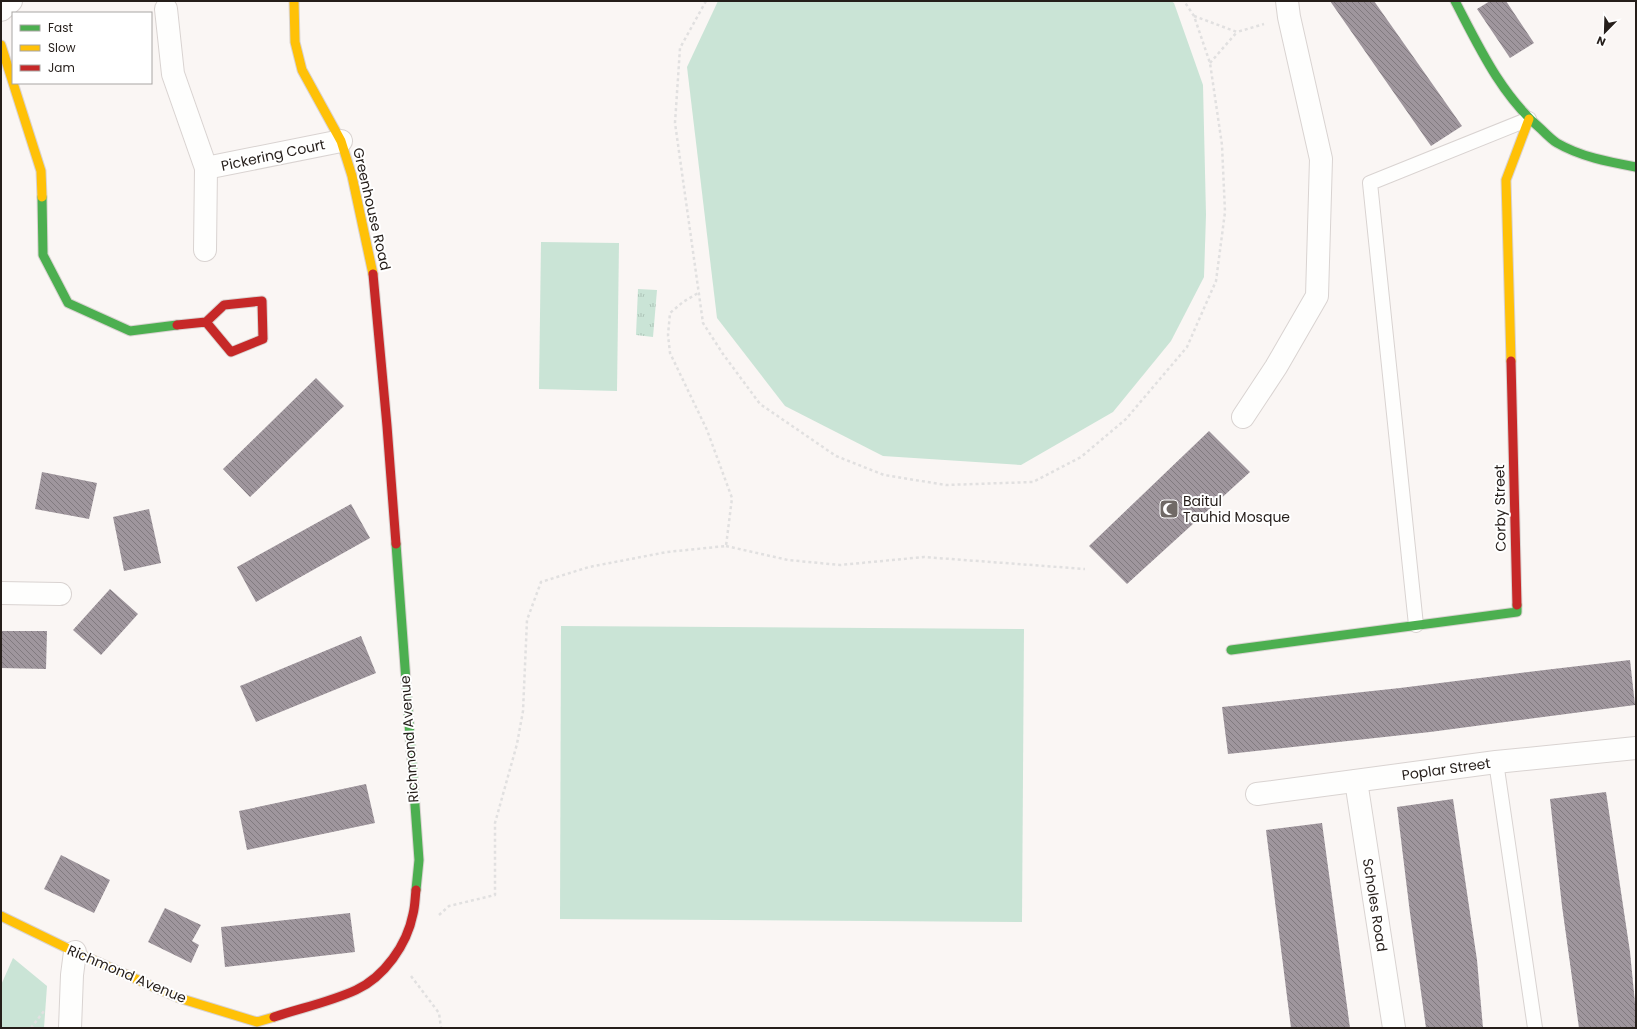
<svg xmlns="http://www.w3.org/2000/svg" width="1637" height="1029" font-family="Poppins,sans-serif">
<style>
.grass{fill:#cae4d6}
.park{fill:url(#park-tufts)}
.building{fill:url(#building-back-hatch)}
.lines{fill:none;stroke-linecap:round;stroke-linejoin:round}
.lane-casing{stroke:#d9d3d1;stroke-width:16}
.street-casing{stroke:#d9d3d1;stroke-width:24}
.fast-casing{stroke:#d9d3d1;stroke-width:11}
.slow-casing{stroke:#d9d3d1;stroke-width:11}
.jam-casing{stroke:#d9d3d1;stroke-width:11}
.path{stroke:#e1e0e0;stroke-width:2.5;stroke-dasharray:3 3;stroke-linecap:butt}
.lane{stroke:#fefefd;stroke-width:14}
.street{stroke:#fefefd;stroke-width:22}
.fast{stroke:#4caf50;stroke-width:9}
.slow{stroke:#ffc107;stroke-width:9}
.jam{stroke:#c62828;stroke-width:9}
.labels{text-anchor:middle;stroke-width:4;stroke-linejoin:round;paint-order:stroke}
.street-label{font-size:14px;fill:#251e1a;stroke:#fff}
.poi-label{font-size:14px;fill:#251e1a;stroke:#fff;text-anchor:start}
</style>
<defs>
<pattern id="park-tufts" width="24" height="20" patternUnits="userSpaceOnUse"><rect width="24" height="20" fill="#cae4d6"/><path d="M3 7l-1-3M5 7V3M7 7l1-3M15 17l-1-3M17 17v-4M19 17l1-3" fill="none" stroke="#adc3b7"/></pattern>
<pattern id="building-back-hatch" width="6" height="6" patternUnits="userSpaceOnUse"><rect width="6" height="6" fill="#9f969d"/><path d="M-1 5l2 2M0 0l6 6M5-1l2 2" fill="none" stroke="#817a7f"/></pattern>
</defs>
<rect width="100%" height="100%" fill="#faf6f4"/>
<g class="grass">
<path d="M718,1H1171L1174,3L1203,85L1206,215L1204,277L1171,341L1113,412L1021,465L883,456L785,406L717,318L687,67Z"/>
<path d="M541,242L619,243L617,391L539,389Z"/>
<path d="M561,626L1024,629L1022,922L560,919Z"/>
<path d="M13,958L47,986L44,1028H1V985Z"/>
</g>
<path class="park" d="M638,289L657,290L653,337L636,335Z"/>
<g class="building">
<path d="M1330,1H1374L1462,126L1431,146Z"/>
<path d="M1490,1H1506L1534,43L1510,58L1477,9Z"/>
<path d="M316,378L344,406L250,497L223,469Z"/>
<path d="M1209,431L1250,472L1127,584L1089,546Z"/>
<path d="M42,472L97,483L89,519L35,509Z"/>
<path d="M351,504L370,538L256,602L237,567Z"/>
<path d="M149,509L161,563L124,571L113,517Z"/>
<path d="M110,589L138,614L101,655L73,630Z"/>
<path d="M1,631H47L46,669L1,668Z"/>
<path d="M361,636L376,673L256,722L240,686Z"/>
<path d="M1630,660L1635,705L1430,732L1228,754L1222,707L1400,688L1553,669Z"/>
<path d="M366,784L375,823L247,850L239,811Z"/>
<path d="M1606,792L1630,952L1635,1003L1636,1028H1579L1562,906L1550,799Z"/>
<path d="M1453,799L1477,960L1483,1028H1426L1410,913L1397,807Z"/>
<path d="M1322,823L1350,1028H1291L1266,830Z"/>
<path d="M61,855L110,880L94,913L44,889Z"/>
<path d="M165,908L201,925L192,941L199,945L191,963L148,942Z"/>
<path d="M350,913L355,952L225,967L221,927Z"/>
</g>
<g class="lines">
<defs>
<g id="lane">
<path d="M1416,625L1370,183L1529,119"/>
<path d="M1496,762L1535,1028"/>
</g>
<g id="street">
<path d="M166,9L173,74L206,168L205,250"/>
<path d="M1,10L11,1"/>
<path d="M206,168L341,141"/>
<path d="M1243,417L1276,367L1317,296L1321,159L1289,17L1287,1"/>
<path d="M1,593L60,594"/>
<path d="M1356,781L1394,1028"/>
<path d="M1257,794L1496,762L1636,748"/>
<path d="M70,1028L72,975L75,952"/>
</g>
<g id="fast">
<path d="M1455,1C1479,47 1501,95 1541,129C1546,134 1552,140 1557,143C1581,157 1609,162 1636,167"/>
<path d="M42,197L43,255L68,303L130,331L177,325"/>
<path d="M396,544L419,860L416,890"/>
<path d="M1231,650L1517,612V605"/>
</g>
<g id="slow">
<path d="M294,1L295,42L302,70L341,141L352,176L373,274"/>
<path d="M1,45L41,171L42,197"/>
<path d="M1511,361L1506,180L1529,119"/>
<path d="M1,916L75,952L179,998L257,1022L274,1017"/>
</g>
<g id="jam">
<path d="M373,274L387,426L396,544"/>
<path d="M177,325L206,322L224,305L262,301L263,339L231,352L206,322"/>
<path d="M1511,361L1517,605"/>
<path d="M274,1017C301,1008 330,1002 356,990C384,977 407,945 413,914C415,907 415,898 416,890"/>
</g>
</defs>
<use href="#lane" class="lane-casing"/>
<use href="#street" class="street-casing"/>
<use href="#fast" class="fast-casing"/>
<use href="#slow" class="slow-casing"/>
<use href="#jam" class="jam-casing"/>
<g class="path">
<path d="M706,1L680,48L675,123L703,323L723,354L760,404L836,456L884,475L946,485L1033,482L1081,457L1126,419L1187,347L1216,281L1225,212L1222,145L1210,63L1194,16L1184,1"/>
<path d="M1194,16L1237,32L1264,24"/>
<path d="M1210,63L1237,32"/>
<path d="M726,546L788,560L840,565L924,557L1085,569"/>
<path d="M439,915L449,906L495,895V823L517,744L523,711L527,620L541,582L589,567L667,552L726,546L732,498L707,430L670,353L668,335L670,313L683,302L698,293"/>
<path d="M411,976L439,1013L441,1028"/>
<path d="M31,1028L44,1011"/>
</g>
<use href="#lane" class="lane"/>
<use href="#street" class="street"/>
<use href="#fast" class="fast"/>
<use href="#slow" class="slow"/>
<use href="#jam" class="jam"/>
</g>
<defs>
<symbol id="mosque-square" viewBox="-11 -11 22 22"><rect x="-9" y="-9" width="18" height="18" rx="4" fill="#706a66" stroke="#fff"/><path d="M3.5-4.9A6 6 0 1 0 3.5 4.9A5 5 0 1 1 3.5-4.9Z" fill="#fff"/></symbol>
</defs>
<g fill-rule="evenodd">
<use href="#mosque-square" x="1158" y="498" width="22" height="22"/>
</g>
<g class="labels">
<g class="street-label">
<text transform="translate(273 155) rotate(-12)" y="5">Pickering Court</text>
<text transform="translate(372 209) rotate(77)" y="5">Greenhouse Road</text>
<text transform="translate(1500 508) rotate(-91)" y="5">Corby Street</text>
<text transform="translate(409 739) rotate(-94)" y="5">Richmond Avenue</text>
<text transform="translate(1446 769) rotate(-8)" y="5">Poplar Street</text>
<text transform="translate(1375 905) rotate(81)" y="5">Scholes Road</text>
<text transform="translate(127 974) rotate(23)" y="5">Richmond Avenue</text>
</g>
<g class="poi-label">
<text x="1183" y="506">Baitul<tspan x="1183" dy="16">Tauhid Mosque</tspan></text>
</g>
</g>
<rect width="1637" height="1029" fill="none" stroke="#251e1a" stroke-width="4"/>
<rect x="12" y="12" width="140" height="72" fill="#ffffff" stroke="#a8a5a3"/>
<rect x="20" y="25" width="20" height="6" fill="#4caf50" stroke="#a8a5a3"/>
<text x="48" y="32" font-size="12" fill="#251e1a">Fast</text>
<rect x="20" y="45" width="20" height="6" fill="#ffc107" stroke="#a8a5a3"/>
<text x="48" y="52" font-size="12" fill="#251e1a">Slow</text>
<rect x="20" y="65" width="20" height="6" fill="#c62828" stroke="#a8a5a3"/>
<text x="48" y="72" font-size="12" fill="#251e1a">Jam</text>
<g transform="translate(1605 32) rotate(203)" stroke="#ffffff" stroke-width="3" paint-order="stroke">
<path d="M0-3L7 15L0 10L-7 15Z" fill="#251e1a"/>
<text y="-6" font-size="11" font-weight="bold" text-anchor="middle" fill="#251e1a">N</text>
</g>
</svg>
